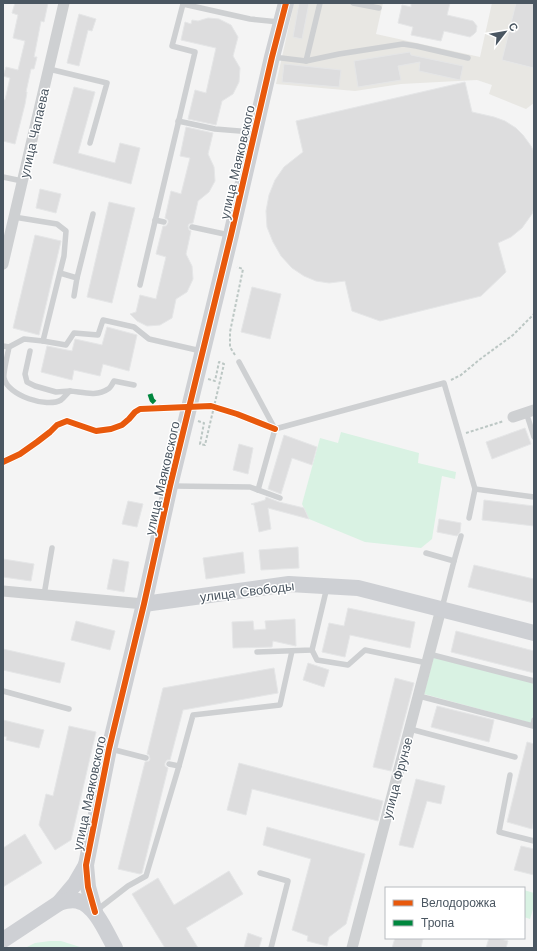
<svg xmlns="http://www.w3.org/2000/svg" width="537" height="951" font-family="'Work Sans',sans-serif">
<style>
.commercial{fill:#e8e7e3}
.green{fill:#d9f2e3}
.building{fill:#ddddde;stroke:#e5e6e7}
.lines{fill:none;stroke-linecap:round;stroke-linejoin:round}
.path{stroke:#bcc7c4;stroke-width:2;stroke-dasharray:3 2;stroke-linecap:butt}
.lane{stroke:#ced0d2;stroke-width:5.5}
.street{stroke:#ced0d2;stroke-width:11}
.secondary{stroke:#ced0d4;stroke-width:16}
.quiet{stroke:#00873e;stroke-width:5;stroke-dasharray:10 5;stroke-linecap:butt}
.cycleway-casing{stroke:#fff;stroke-width:8}
.cycleway{stroke:#e8590c;stroke-width:6}
.labels{text-anchor:middle;stroke-width:3;stroke-linejoin:round;paint-order:stroke}
.street-label{font-size:13px;fill:#4a5661;stroke:#fff}
</style>
<rect width="100%" height="100%" fill="#f4f4f4"/>
<path class="commercial" d="M294,3H383L376,34L480,57L492,3H534V103L526,109L489,94L492,85L477,80L401,84L355,91L276,84Z"/>
<g class="green">
<path d="M341,432L419,453L418,463L456,472L455,479L442,476L432,539L421,548L365,542L309,519L302,504L320,438L338,443Z"/>
<path d="M434,656L534,683V712L531,723L424,694Z"/>
<path d="M524,890L534,893V906L530,919L524,917Z"/>
<path d="M50,941H61L80,947L82,948H25L35,943Z"/>
</g>
<g class="building">
<path d="M15,3H48L44,22L41,21L34,57H37L34,69H31L26,92H27L25,104L15,144L3,141V99L5,100L10,78L3,76L6,67L18,70L25,41L13,38L18,15L12,13Z"/>
<path d="M299,3H309L302,39L293,37Z"/>
<path d="M411,3H450L447,15L473,21L477,26L476,32L474,34L470,37L444,31L441,41L411,35L413,27L398,23L402,5L411,7Z"/>
<path d="M516,3H534V68L502,60Z"/>
<path d="M79,14L96,19L92,31L88,30L79,66L67,63L76,26Z"/>
<path d="M208,18L219,19L231,25L238,37L233,56L240,68L239,82L233,94L222,101L216,125L188,119L195,90L206,93L216,48L181,40L185,22L191,24L192,20L198,21Z"/>
<path d="M410,52L411,55L463,66L460,80L419,71L420,62L398,66L401,80L358,87L354,61Z"/>
<path d="M284,64L341,70L339,87L282,82Z"/>
<path d="M465,82L472,112L494,117L505,121L516,128L523,135L531,146L534,152V208L532,214L522,228L511,237L498,243L506,272L481,296L380,321L352,311L345,281L329,283L316,281L304,276L292,268L281,256L273,242L267,227L266,211L269,195L275,180L284,167L303,152L296,121Z"/>
<path d="M74,87L95,92L78,153L115,163L120,143L140,148L131,184L53,163Z"/>
<path d="M186,127L213,133L208,154L214,167L215,181L209,192L198,201L193,223L189,224L188,226L189,230L191,231L186,254L192,266L193,279L187,292L176,299L172,318L160,325L147,326L137,321L130,314L136,312L140,295L156,299L166,257L156,254L163,226H166L168,223V220L165,218L171,191L181,194L190,158L180,156Z"/>
<path d="M40,189L61,194L56,213L36,208Z"/>
<path d="M109,202L135,208L112,303L87,297Z"/>
<path d="M35,235L61,241L39,335L13,328Z"/>
<path d="M252,287L281,294L270,339L241,332Z"/>
<path d="M107,327L137,335L129,371L103,364L100,376L74,370L72,380L41,372L47,346L72,351L75,339L102,345Z"/>
<path d="M525,428L531,444L492,459L486,442Z"/>
<path d="M284,435L317,447L312,465L292,458L281,494L268,489Z"/>
<path d="M239,444L253,448L248,474L233,470Z"/>
<path d="M266,497L279,502L304,508L309,519L268,508L271,529L259,532L254,505L251,504L265,500Z"/>
<path d="M484,500L534,506V526L482,520Z"/>
<path d="M128,501L143,504L137,527L122,524Z"/>
<path d="M439,519L461,523L460,532L457,536L437,532Z"/>
<path d="M298,547L299,568L261,570L259,550Z"/>
<path d="M243,552L245,573L206,579L203,558Z"/>
<path d="M3,559L34,564L31,581L3,577Z"/>
<path d="M113,559L129,562L124,592L107,589Z"/>
<path d="M474,565L534,579V603L468,587Z"/>
<path d="M348,608L415,622L410,648L350,635L345,657L322,652L329,623L344,626Z"/>
<path d="M295,619L296,646L273,641L272,647L233,648L232,622L253,621L254,630L266,629L265,621Z"/>
<path d="M76,621L115,631L110,650L71,640Z"/>
<path d="M456,631L534,651V673L451,652Z"/>
<path d="M3,649L65,663L60,683L3,670Z"/>
<path d="M308,663L329,670L324,687L303,680Z"/>
<path d="M274,668L278,693L183,710L170,760H167L165,763V766L168,768L142,873L140,874L118,869L145,762L149,761L150,759L149,755L147,754L163,688Z"/>
<path d="M395,678L414,683L391,771L373,767Z"/>
<path d="M437,706L494,720L489,742L431,727Z"/>
<path d="M3,720L44,730L39,748L6,740L7,737L3,736Z"/>
<path d="M69,726L96,732L71,840L55,850L39,825L46,794L53,796Z"/>
<path d="M527,742L534,744V819L532,829L507,822Z"/>
<path d="M239,763L383,801L378,821L252,789L246,815L227,810Z"/>
<path d="M416,779L445,786L441,804L427,801L413,848L399,845Z"/>
<path d="M267,827L365,854L346,924L329,937L327,946L307,941L308,936L292,930L311,859L263,845Z"/>
<path d="M25,834L42,863L3,887V848Z"/>
<path d="M521,846L534,849V875L514,870Z"/>
<path d="M229,871L243,894L186,928L198,948H165L132,894L158,878L174,905Z"/>
<path d="M248,933L262,938L259,948H244Z"/>
<path d="M395,938H423L421,948H392Z"/>
<path d="M489,938H497L508,941L506,948H486Z"/>
</g>
<g class="lines">
<g class="path">
<path d="M235,355L230,347V332L243,269L237,267"/>
<path d="M451,380L461,375L479,360L513,335L534,314"/>
<path d="M198,421L204,423L200,444L205,445L224,364L219,362L215,381L208,379"/>
<path d="M466,433L504,421"/>
</g>
<g class="lane">
<path d="M353,3L379,8"/>
<path d="M273,57L306,61L339,54L403,44L416,46L468,58"/>
<path d="M306,61L320,3"/>
<path d="M49,69L107,83L90,143"/>
<path d="M178,121L215,129L252,132"/>
<path d="M3,177L22,181"/>
<path d="M155,220L164,222"/>
<path d="M192,227L229,235"/>
<path d="M60,273L77,278L74,296"/>
<path d="M77,278L93,214"/>
<path d="M140,285L195,52L172,46L183,4L250,19L279,22"/>
<path d="M43,341L66,345L74,333L98,335L103,320L134,327L149,339L201,351"/>
<path d="M3,346L9,347L24,339L43,341L64,256L66,231L57,224L14,217"/>
<path d="M9,347C8,353 3,373 4,378C8,396 47,408 61,400C64,398 67,393 70,391C82,392 97,397 108,389C111,388 112,384 114,381L134,385"/>
<path d="M30,351L25,374L27,382L35,386L56,392L70,391"/>
<path d="M239,362L275,429L258,490"/>
<path d="M526,412L534,437"/>
<path d="M275,429L444,383L475,489L469,518"/>
<path d="M172,486L250,487L280,498"/>
<path d="M475,489L534,497"/>
<path d="M426,553L454,561L442,608"/>
<path d="M454,561L461,536"/>
<path d="M44,595L52,548"/>
<path d="M312,650L317,660L348,665L365,650L427,663"/>
<path d="M257,652L312,650L327,587"/>
<path d="M429,654L534,681"/>
<path d="M3,691L69,709"/>
<path d="M419,696L533,726L534,720"/>
<path d="M410,729L515,757"/>
<path d="M111,749L146,758"/>
<path d="M169,764L179,766"/>
<path d="M510,775L499,832L534,841"/>
<path d="M260,873L288,881L271,948"/>
<path d="M97,910L128,886L146,876L179,766L193,715L280,705L292,651"/>
</g>
<g class="street">
<path d="M3,264L64,3"/>
<path d="M513,417L534,410"/>
<path d="M3,591L144,604"/>
<path d="M352,948L441,609"/>
</g>
<g class="secondary">
<path d="M144,604L289,584L358,588L534,633"/>
<path d="M59,903L75,884L86,865"/>
<path d="M95,912L88,887L86,865L109,749L144,604L170,486L231,235L272,57L286,3"/>
<path d="M3,940L59,903C65,901 72,899 78,901C95,904 107,934 115,948"/>
</g>
<path class="quiet" d="M150,394L152,400L160,408"/>
<defs>
<g id="cycleway">
<path d="M3,462L20,454L37,442L50,432L57,425L67,421L96,431L111,429L122,425L129,419L135,412L140,409L211,406L237,414L275,429"/>
<path d="M95,912L88,887L86,865L109,749L144,604L170,486L231,235L272,57L286,3"/>
</g>
</defs>
<use href="#cycleway" class="cycleway-casing"/>
<use href="#cycleway" class="cycleway"/>
</g>
<g class="labels">
<g class="street-label">
<text transform="translate(34 133) rotate(-77)" y="5">улица Чапаева</text>
<text transform="translate(237 162) rotate(-77)" y="5">улица Маяковского</text>
<text transform="translate(162 478) rotate(-77)" y="5">улица Маяковского</text>
<text transform="translate(247 591) rotate(-7)" y="5">улица Свободы</text>
<text transform="translate(397 778) rotate(-75)" y="5">улица Фрунзе</text>
<text transform="translate(89 793) rotate(-78)" y="5">улица Маяковского</text>
</g>
</g>
<rect width="537" height="951" fill="none" stroke="#4a5661" stroke-width="8"/>
<rect x="385" y="887" width="140" height="52" fill="#ffffff" stroke="#b7bbc0"/>
<rect x="393" y="900" width="20" height="6" fill="#e8590c" stroke="#b7bbc0"/>
<text x="421" y="907" font-size="12" fill="#4a5661">Велодорожка</text>
<rect x="393" y="920" width="20" height="6" fill="#00873e" stroke="#b7bbc0"/>
<text x="421" y="927" font-size="12" fill="#4a5661">Тропа</text>
<g transform="translate(505 32) rotate(59)" stroke="#ffffff" stroke-width="3" paint-order="stroke">
<path d="M0-3L7 15L0 10L-7 15Z" fill="#4a5661"/>
<text y="-6" font-size="11" font-weight="bold" text-anchor="middle" fill="#4a5661">С</text>
</g>
</svg>
